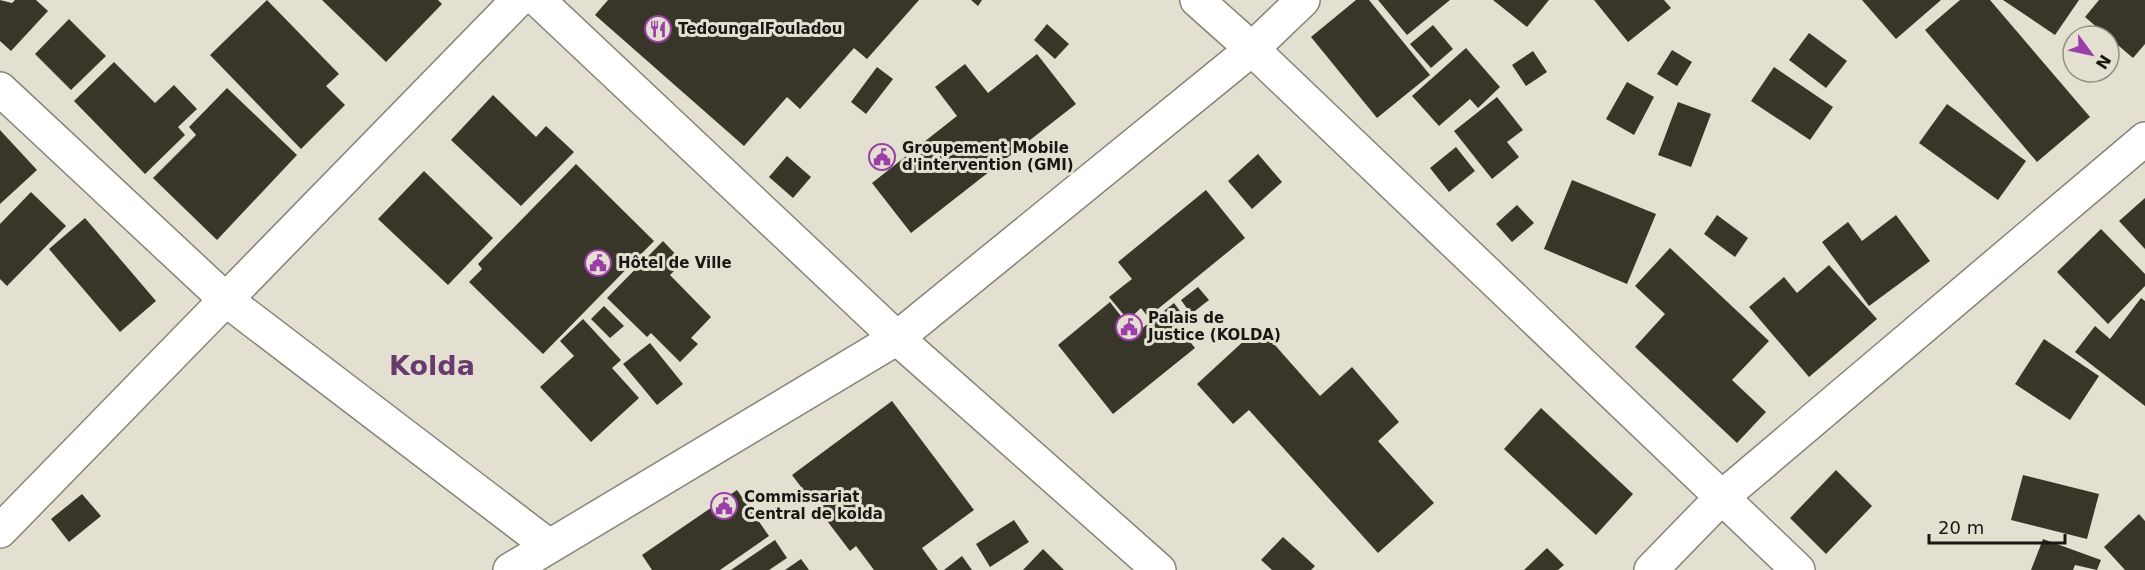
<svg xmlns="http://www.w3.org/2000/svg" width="2145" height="570" font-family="'DejaVu Sans',sans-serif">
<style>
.building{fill:#373629}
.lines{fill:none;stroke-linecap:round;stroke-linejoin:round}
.street-casing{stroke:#868476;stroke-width:36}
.secondary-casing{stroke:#868476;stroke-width:36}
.primary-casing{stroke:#868476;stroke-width:36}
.street{stroke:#fff;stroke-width:33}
.secondary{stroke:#fff;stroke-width:33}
.primary{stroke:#fff;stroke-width:33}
.labels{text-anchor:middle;stroke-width:6;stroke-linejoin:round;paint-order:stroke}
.poi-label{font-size:15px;font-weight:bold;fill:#181712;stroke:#e3e0d1;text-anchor:start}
.town-label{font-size:27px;font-weight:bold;fill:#693a6e;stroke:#e3e0d1}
</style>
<rect width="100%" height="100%" fill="#e3e0d1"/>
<g class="building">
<path d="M0,0L12,3L15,0H36L48,11L11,51L0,41Z"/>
<path d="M267,0L339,74L326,86L345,105L301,149L210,55Z"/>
<path d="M322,0H438L442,4L386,62Z"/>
<path d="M608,0H919L867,59L854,48L800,109L787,97L744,146L595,15Z"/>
<path d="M971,0H982L978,6Z"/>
<path d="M1356,0H1369L1430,75L1377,118L1311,37Z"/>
<path d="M1378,0H1450L1407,35Z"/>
<path d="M1493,0H1549L1527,27Z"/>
<path d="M1594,0H1664L1671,8L1628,42Z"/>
<path d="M1862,0H1941L1896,39Z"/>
<path d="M1960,0H1990L2090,117L2037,162L1925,30Z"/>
<path d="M2003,0H2079L2055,35Z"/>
<path d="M2099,0H2145V44L2133,58L2085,17Z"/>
<path d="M69,19L106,56L71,90L35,54Z"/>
<path d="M1047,24L1069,44L1055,59L1034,40Z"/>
<path d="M1433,25L1453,49L1431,68L1410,44Z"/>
<path d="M1809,33L1847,61L1826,88L1789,60Z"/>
<path d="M1466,48L1500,87L1478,108L1470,99L1439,126L1412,96Z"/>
<path d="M1672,50L1692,62L1677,86L1657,74Z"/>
<path d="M1533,51L1547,72L1526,86L1512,65Z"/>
<path d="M1037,54L1076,104L911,233L872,183L957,116L935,87L965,64L988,93Z"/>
<path d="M114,62L155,103L174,85L197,109L178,127L185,135L145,174L74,101Z"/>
<path d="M877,67L893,79L866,114L851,102Z"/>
<path d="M1774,67L1833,107L1810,140L1751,101Z"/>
<path d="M1627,82L1654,97L1634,135L1606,119Z"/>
<path d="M227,88L297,155L217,240L153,178L196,135L189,127Z"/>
<path d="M493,95L536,137L546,126L574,152L521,206L451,140Z"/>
<path d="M1497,97L1523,130L1507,142L1519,157L1492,179L1454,131Z"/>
<path d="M1678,102L1711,114L1691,167L1658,155Z"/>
<path d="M1947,104L2026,161L1998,200L1919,143Z"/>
<path d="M0,130L37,170L0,204Z"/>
<path d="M1456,147L1475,171L1449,192L1430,168Z"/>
<path d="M1258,154L1282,182L1252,209L1228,181Z"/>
<path d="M787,156L811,177L793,198L769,177Z"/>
<path d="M576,164L654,241L543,354L469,282L482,269L478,264Z"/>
<path d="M424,171L493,238L448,285L378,219Z"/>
<path d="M1572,180L1656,214L1627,284L1544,249Z"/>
<path d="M1206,190L1245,238L1148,317L1141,308L1128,320L1109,297L1132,279L1118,262Z"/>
<path d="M31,192L66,226L7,286L0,279V224Z"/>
<path d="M2145,198V249L2119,221Z"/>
<path d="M1517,205L1534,223L1512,242L1496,224Z"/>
<path d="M1717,215L1748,238L1735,257L1704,234Z"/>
<path d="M1896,215L1930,261L1869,306L1822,242L1848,222L1862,241Z"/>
<path d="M85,218L156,301L120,332L49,249Z"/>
<path d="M2101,229L2145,274V286L2108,324L2057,272Z"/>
<path d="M663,241L683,262L670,275L711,317L691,338L698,344L680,362L651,333L647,337L607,298Z"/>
<path d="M1670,248L1769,341L1732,380L1766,412L1737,443L1635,347L1665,314L1635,286Z"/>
<path d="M1829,265L1877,319L1809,377L1749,307L1784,277L1797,293Z"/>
<path d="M1198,287L1209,300L1191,314L1181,300Z"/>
<path d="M2141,298L2145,301V406L2075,352L2095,326L2110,339Z"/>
<path d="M1110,302L1135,334L1174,303L1188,322L1179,328L1195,348L1113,414L1058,345Z"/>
<path d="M604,306L624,326L610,338L591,319Z"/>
<path d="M583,319L621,360L612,368L639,398L591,442L540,387L574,356L560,341Z"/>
<path d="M1259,327L1320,396L1352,367L1399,422L1378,441L1434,503L1378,553L1249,410L1233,424L1197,384Z"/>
<path d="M2044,339L2099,376L2070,420L2015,384Z"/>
<path d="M650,343L683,384L657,405L623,364Z"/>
<path d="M892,401L974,510L922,548L938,570H874L856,546L850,551L792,475Z"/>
<path d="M1541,408L1633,494L1596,535L1504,449Z"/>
<path d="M1836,470L1872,506L1826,554L1790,518Z"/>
<path d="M2023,475L2099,494L2087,539L2011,520Z"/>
<path d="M737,490L769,536L720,570H652L642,555Z"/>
<path d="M82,494L101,516L69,542L51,519Z"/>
<path d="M2139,514L2145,521V570H2125L2104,547Z"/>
<path d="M1014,520L1029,542L990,567L976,544Z"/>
<path d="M1283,537L1315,566L1311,570H1272L1261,560Z"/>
<path d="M2043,539L2101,560L2097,570L2075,565L2073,570H2031Z"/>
<path d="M775,540L787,558L769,570H731Z"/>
<path d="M1547,548L1564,565L1558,570H1524Z"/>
<path d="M1043,549L1064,570H1023Z"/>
<path d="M962,556L972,570H944Z"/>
<path d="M801,559L809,570H785Z"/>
</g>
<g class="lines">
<defs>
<g id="street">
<path d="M1197,0L1252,49L1798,570"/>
<path d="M0,89L225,299L549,546"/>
<path d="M897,338L1252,49L1303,0"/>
<path d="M1651,570L1721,498L2145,139"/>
</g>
<g id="secondary">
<path d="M897,338L1159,570"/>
<path d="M0,531L518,0"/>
</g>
<path id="primary" d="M510,570L897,338L538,0"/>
</defs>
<use href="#street" class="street-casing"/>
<use href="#secondary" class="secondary-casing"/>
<use href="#primary" class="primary-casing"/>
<use href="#street" class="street"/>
<use href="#secondary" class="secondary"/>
<use href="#primary" class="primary"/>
</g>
<defs>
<symbol id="restaurant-ring" viewBox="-11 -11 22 22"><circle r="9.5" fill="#e3e0d1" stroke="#9c3ea7" stroke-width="1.5"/><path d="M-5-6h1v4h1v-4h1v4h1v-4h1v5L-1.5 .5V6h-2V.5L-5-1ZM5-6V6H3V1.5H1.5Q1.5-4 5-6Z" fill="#9c3ea7"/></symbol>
<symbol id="civic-ring" viewBox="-11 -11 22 22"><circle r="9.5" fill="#e3e0d1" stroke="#9c3ea7" stroke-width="1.5"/><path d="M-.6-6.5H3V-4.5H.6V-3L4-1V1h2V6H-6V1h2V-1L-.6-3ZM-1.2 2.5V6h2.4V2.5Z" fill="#9c3ea7"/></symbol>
</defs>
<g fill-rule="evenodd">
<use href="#restaurant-ring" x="643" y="14" width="30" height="30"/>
<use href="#civic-ring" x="867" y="142" width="30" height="30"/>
<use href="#civic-ring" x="583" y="248" width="30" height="30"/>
<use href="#civic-ring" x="1114" y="312" width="30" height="30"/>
<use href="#civic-ring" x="709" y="491" width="30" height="30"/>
</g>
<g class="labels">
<g class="poi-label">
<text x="678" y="34">TedoungalFouladou</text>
<text x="902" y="153">Groupement Mobile<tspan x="902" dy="17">d'intervention (GMI)</tspan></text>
<text x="618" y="268">Hôtel de Ville</text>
<text x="1148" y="323">Palais de<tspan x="1148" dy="17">Justice (KOLDA)</tspan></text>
<text x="744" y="502">Commissariat<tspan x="744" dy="17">Central de kolda</tspan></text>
</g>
<g class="town-label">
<text x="432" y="375">Kolda</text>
</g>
</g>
<g transform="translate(2091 54) rotate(123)"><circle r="28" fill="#e3e0d1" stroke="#929085" stroke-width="1.5"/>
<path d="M0-4.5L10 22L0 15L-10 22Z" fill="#9c3ea7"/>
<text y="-9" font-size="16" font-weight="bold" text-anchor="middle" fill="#181712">N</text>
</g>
<path d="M1929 534v9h136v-9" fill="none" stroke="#181712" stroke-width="3"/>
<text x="1938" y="534" font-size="18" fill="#181712" stroke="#e3e0d1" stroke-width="4.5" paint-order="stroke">20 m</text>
</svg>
